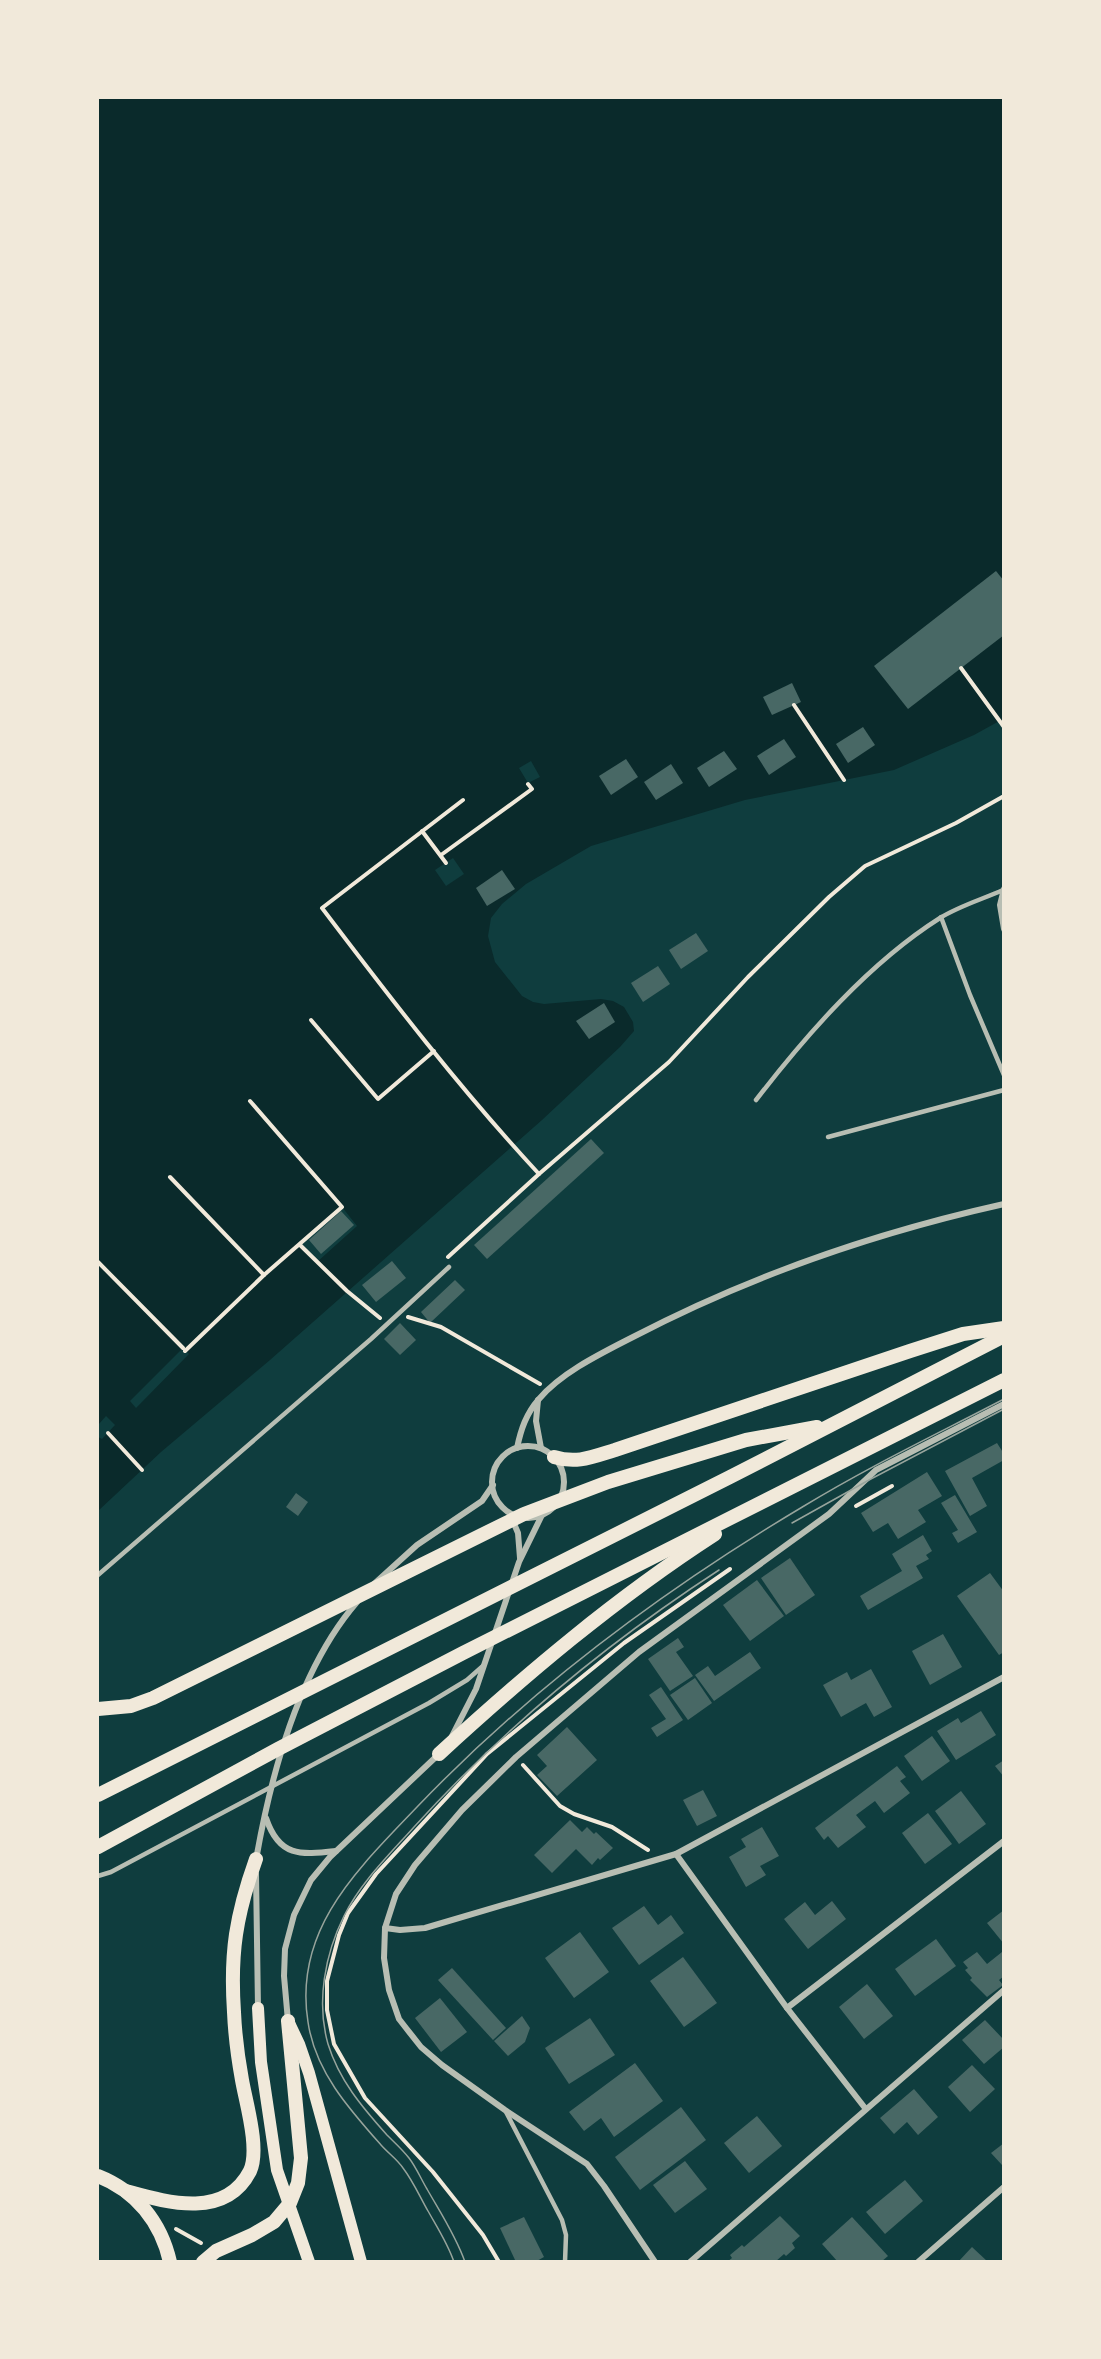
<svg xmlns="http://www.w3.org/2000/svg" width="1101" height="2359" font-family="'Fira Sans',sans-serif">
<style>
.water{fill:#0a2a2b}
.pier{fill:#0f3d3e}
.building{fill:#486865}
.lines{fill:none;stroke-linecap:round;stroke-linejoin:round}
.path{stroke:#f1e9da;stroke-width:4}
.service{stroke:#b8beb3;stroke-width:4.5}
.minor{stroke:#b8beb3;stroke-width:6}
.secondary{stroke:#f1e9da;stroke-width:12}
.primary{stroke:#f1e9da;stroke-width:14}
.tram{stroke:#97a49c;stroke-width:1.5}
</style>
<rect width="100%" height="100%" fill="#0f3d3e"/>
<path class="water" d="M98,98H1003V719L974,735L894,770L745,800L591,846L526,884L502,904L491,918L488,936L495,962L522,996L533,1002L544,1004L601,999L613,1001L624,1007L633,1022L634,1031L620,1047L542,1120L270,1360L161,1452L98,1511Z"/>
<g class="pier">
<path d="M531,761L540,777L528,783L519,768Z"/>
<path d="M453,858L464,874L446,886L435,870Z"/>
<path d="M342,1207L357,1226L317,1262L300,1245Z"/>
<path d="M183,1348L189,1354L136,1408L130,1401Z"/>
<path d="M106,1416L115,1425L102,1439L98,1437V1425Z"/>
</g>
<g class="building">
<path d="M996,571L1004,581V635L908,709L874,666Z"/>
<path d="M792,683L801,702L772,715L763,697Z"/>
<path d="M863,727L875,745L848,763L836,744Z"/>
<path d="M784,739L796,757L769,775L757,756Z"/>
<path d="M724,751L737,769L709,787L697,768Z"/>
<path d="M626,759L638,777L611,795L599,776Z"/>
<path d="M671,764L683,783L656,800L644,782Z"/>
<path d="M502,870L515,889L487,906L476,888Z"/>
<path d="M696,933L708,951L681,969L669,950Z"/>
<path d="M658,966L670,984L643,1002L631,983Z"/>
<path d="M604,1003L615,1022L589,1039L576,1021Z"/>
<path d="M591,1139L604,1153L487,1259L474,1245Z"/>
<path d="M341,1211L354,1225L321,1254L309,1240Z"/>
<path d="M392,1261L406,1278L376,1302L362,1285Z"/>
<path d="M455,1280L465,1290L430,1323L421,1312Z"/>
<path d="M400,1323L416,1340L400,1355L384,1339Z"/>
<path d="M997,1443L1004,1454V1460L972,1478L987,1506L970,1516L945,1471Z"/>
<path d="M927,1472L942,1496L918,1510L926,1522L898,1539L888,1523L873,1532L861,1513Z"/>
<path d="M296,1493L308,1502L298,1516L286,1507Z"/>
<path d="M955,1495L977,1532L958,1543L952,1533L958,1530L941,1503Z"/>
<path d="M923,1535L932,1551L926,1555L929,1559L916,1566L923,1578L868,1610L860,1596L902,1571L892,1554Z"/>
<path d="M790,1558L815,1595L786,1615L761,1578Z"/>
<path d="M990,1573L1004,1592V1652L999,1655L957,1596Z"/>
<path d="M757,1580L784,1616L750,1641L723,1605Z"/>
<path d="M943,1634L962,1667L930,1685L912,1651Z"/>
<path d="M678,1638L684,1647L676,1652L693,1676L670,1691L648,1659Z"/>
<path d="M750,1652L761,1668L714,1701L695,1675L708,1666L715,1676Z"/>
<path d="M871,1669L892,1707L874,1717L866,1703L841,1717L823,1685L847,1672L851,1680Z"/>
<path d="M695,1678L712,1703L688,1720L670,1695Z"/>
<path d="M661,1687L683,1720L657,1737L651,1728L666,1719L649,1695Z"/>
<path d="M981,1711L996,1735L956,1760L937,1731L958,1718L961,1723Z"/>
<path d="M567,1727L597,1760L557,1796L537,1775L547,1766L537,1755Z"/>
<path d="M932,1736L950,1761L922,1781L904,1756Z"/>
<path d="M1004,1760V1777L995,1766Z"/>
<path d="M897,1766L906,1777L900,1781L910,1793L884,1813L875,1801L856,1815L866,1827L838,1848L828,1836L824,1840L815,1828Z"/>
<path d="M703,1790L717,1816L697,1826L683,1800Z"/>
<path d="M961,1791L986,1824L959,1844L935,1811Z"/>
<path d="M928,1813L952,1844L925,1864L902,1833Z"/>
<path d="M570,1820L582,1832L587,1827L594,1834L596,1832L613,1848L600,1860L598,1858L592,1865L576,1849L552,1873L534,1855Z"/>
<path d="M762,1827L779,1856L760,1866L766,1875L746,1887L729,1857L746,1847L741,1839Z"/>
<path d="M832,1901L846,1919L808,1949L784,1919L805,1902L815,1915Z"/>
<path d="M644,1906L658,1925L671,1915L684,1933L639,1965L612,1928Z"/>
<path d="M1004,1910V1944L987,1923Z"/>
<path d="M580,1932L609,1972L574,1998L545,1958Z"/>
<path d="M936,1939L956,1966L915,1996L895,1969Z"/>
<path d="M977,1952L987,1964L1002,1952L1004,1954V1976L999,1980L1003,1985L987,1997L970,1980L972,1978L965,1970L968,1968L963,1962Z"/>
<path d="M683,1957L717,2003L684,2027L650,1981Z"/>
<path d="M452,1968L506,2028L493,2040L438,1980Z"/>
<path d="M867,1984L893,2016L864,2039L839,2007Z"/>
<path d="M440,1998L467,2032L441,2052L415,2018Z"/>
<path d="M522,2016L530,2028L525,2042L508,2056L494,2041Z"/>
<path d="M590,2018L615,2055L569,2084L545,2048Z"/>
<path d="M985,2020L1004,2040V2047L984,2064L962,2040Z"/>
<path d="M635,2063L663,2101L614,2137L601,2118L584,2131L569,2112Z"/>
<path d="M972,2065L995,2089L970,2112L948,2087Z"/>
<path d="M914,2089L938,2117L918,2135L907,2122L894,2134L880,2118Z"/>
<path d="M681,2107L706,2140L640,2190L615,2157Z"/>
<path d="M757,2116L782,2146L749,2173L724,2143Z"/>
<path d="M1004,2143V2163L1002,2165L991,2153Z"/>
<path d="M685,2161L707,2189L675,2213L653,2185Z"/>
<path d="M905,2180L923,2201L885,2234L866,2212Z"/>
<path d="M780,2216L800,2236L792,2243L795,2248L786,2256L784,2254L775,2262H727L732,2258L730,2255L742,2245L744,2247Z"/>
<path d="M524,2217L544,2257L535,2262H516L500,2228Z"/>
<path d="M852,2217L888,2256L881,2262H838L822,2244Z"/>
<path d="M972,2247L988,2262H958Z"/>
</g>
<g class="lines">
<g class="path">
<path d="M961,668L1004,727"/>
<path d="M794,705L844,780"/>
<path d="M463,800L322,908C391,999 461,1090 539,1174"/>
<path d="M422,831L446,863"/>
<path d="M441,855L532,789L528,784"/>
<path d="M311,1020L378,1099L434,1051"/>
<path d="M170,1177L264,1275"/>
<path d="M300,1245L347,1291L380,1318"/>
<path d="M448,1257L539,1174L669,1062L748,977L829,897L865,866L956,823L1004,796"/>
<path d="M98,1262L183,1348"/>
<path d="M408,1317L441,1327L540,1384"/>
<path d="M185,1351L264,1275L342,1207L250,1101"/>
<path d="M108,1433L142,1470"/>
<path d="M856,1506L892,1486"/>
<path d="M523,1765L560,1806L574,1814L612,1827L648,1850"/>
<path d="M176,2229L201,2243"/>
<path d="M499,2262L483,2235L433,2172L365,2098L334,2044L327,2010V1981L339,1935L348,1913L376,1874L487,1754L624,1643L730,1569"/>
</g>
<g class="service">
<path d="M941,917L970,995L1004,1075"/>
<path d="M756,1100C807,1034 869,963 940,918C959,906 983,899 1003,890"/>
<path d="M828,1137L1004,1090"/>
<path d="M98,1575L371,1339L449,1267"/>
<path d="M98,1876L111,1872L429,1703L467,1680L484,1665"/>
<path d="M505,2110L562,2220L566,2235L565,2262"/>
</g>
<g class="minor">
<path d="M1004,889L1000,905L1004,929"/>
<path d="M538,1400L536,1421L541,1448"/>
<circle cx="528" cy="1482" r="36"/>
<path d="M517,1448C521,1429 526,1414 539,1399C562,1372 602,1353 633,1337C750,1276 874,1233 1004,1204"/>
<path d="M512,1519L518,1533L520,1558"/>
<path d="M374,1584L417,1545L482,1501L493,1485"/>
<path d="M452,1736L476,1689L519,1562L542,1515"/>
<path d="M266,1818C279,1857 300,1855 336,1851"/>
<path d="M676,1854L787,2008L865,2108"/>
<path d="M256,1860C271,1774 299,1669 357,1602"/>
<path d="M256,1874L258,2008"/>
<path d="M385,1928L400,1930L425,1928L676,1854L1004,1677"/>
<path d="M787,2008L1004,1841"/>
<path d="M288,2021L284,1976L285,1949L294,1915L311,1880L330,1857L439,1754"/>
<path d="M655,2262L604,2186L587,2164L505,2110L442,2065L421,2047L406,2028L399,2019L389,1990L384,1958L385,1928L396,1894L415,1865L462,1810L516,1757L639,1652L829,1514L876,1470L1004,1404"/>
<path d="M690,2262L1004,1990"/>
<path d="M918,2262L1004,2187"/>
</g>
<g class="secondary">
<path d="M258,2008L261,2062L277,2170L309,2262"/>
<path d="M290,2025L299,2044L309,2073L361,2262"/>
</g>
<g class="primary">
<path d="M554,1457C577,1464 592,1457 615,1450L910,1351L963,1334L1004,1328"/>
<path d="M98,1709L131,1706L153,1698L524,1514L608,1482L746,1440L817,1427"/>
<path d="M439,1754C525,1675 616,1598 715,1534"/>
<path d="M98,1795L730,1477L1004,1336"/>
<path d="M98,1847L278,1749L463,1653L1004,1380"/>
<path d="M98,2176C136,2191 161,2222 170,2262"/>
<path d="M126,2191C166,2202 225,2220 250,2171C260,2149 246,2103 242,2080C238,2058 235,2035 234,2012C230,1953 236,1915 256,1859"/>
<path d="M203,2262L216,2251L252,2235L274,2222L290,2203L298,2183L301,2158L288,2021"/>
</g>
<g class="tram">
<path d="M792,1523L869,1480L1004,1409"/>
<path d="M454,2262C448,2244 437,2227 428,2211C420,2197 413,2181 403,2168C397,2159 388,2153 381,2145C349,2109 315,2071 308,2022C293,1929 358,1869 417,1807C530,1689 663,1590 804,1506C868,1467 937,1434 1004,1399"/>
<path d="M465,2262C456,2236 440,2212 427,2189C421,2179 416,2167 409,2158C402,2149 394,2142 387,2135C362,2107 339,2080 328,2044C316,2002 325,1954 344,1916C361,1882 389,1855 414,1827C504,1728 607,1643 719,1570"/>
</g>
</g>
<rect width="1101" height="2359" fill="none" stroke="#f1e9da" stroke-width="198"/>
</svg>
